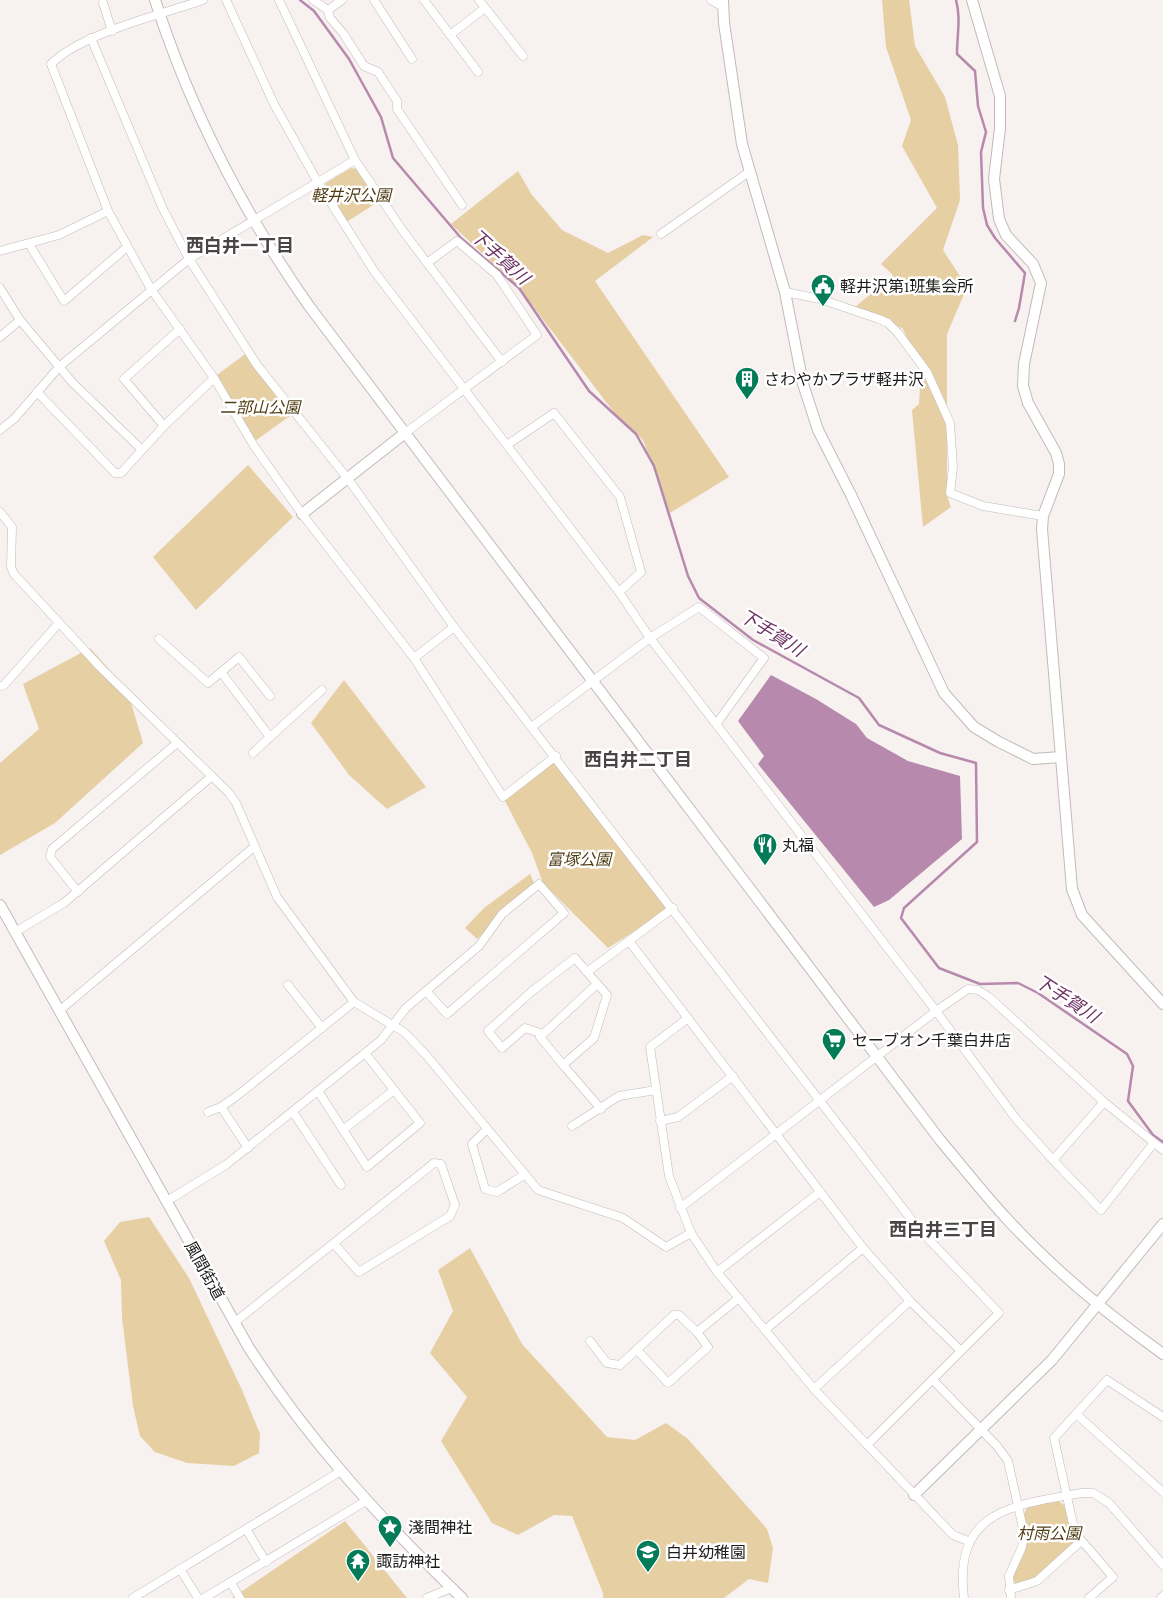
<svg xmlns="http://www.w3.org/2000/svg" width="1163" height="1598" font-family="'Crimson Pro','Noto Sans JP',serif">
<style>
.green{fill:#e6cfa3}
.water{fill:#b789ad}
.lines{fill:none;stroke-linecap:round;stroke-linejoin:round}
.stream{stroke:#b789ad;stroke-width:2.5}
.street-casing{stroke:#c1bbba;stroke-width:9}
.secondary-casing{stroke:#c1bbba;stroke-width:12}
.street{stroke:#fff;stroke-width:8}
.secondary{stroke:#fff;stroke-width:10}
.labels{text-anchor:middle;stroke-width:5;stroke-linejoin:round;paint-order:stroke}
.park-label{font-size:16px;font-style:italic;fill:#513e15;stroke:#fff}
.poi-label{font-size:16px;fill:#1e1c1b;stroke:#fff;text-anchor:start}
.street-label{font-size:16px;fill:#1e1c1b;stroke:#fff}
.neighbourhood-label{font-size:18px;font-weight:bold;fill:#4a4444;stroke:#fff}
.water-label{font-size:18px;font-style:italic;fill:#6b3161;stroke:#fff}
</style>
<rect width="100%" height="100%" fill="#f7f1f0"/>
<g class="green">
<path d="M882,0H909L915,46L945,97L958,145L960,200L943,250L967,287L947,334V496L951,507L923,527L912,410L919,404L921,369L903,329L877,314L854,308L893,275L881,264L937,208L902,146L911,120L886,47Z"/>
<path d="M351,168L357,169L378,202L345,223L324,189L326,183Z"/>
<path d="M518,171L532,195L562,230L608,253L643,235L653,237L595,281L729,477L670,513L643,440L616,415L519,288L451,224Z"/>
<path d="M248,352L294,413L255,441L237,415L217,375Z"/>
<path d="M248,465L293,517L196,610L153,557Z"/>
<path d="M90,648L122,684L132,706L143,743L55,823L0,855V763L39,729L23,684Z"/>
<path d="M344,680L426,787L387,809L349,775L311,723Z"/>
<path d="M555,762L671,908L608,948L543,883L532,853L503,797Z"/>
<path d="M530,874L534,883L497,914L487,930L477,939L465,928L484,908Z"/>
<path d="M149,1217L189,1278L242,1390L260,1434L259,1453L234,1466L187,1463L155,1452L140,1436L133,1406L122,1318L121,1280L104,1241L120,1222Z"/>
<path d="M470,1248L522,1344L607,1437L635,1440L666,1423L688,1439L767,1529L773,1548L768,1583L749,1579L724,1598H603V1593L572,1516L554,1515L518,1535L492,1523L441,1441L467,1397L430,1353L453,1311L438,1270Z"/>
<path d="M1057,1500L1064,1505L1074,1537L1073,1544L1036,1577L1017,1584L1010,1579L1026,1538L1024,1514L1027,1508Z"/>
<path d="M345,1521L407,1598H232Z"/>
</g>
<path class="water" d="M771,675L816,699L856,724L867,738L908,761L960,776L962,839L889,900L874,907L758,764L764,756L738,721Z"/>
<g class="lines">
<g class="stream">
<path d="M300,0L314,11L349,59L381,117L393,158L461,238L519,288L589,391L636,434L654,466L688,576L699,598L753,640L859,698L879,725L940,753L976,763L977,842L904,908L901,918L939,968L980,984L1018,983L1038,993L1127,1054L1133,1066L1128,1101L1153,1135L1163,1142"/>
<path d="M956,0C961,18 957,35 957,54L975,71L978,106L986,132L981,152L983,208L987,225L995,238L1025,273L1019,308L1015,321"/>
</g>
<defs>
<g id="street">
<path d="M203,0C160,15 82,33 51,64L108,211L151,289L214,378L254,446L302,514L414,658L503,797L556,756"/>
<path d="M226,0L274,104L317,181L374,271L619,592L650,638L936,1011L1017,1120L1053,1160L1101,1210L1153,1144"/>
<path d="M279,0L355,160L403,231L502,362"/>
<path d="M313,0L328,10L330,18L343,33L364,66L378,72L397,101V109L462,205"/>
<path d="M374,0L412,59"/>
<path d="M424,0L478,72"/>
<path d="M479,0L523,56"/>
<path d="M711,0L723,7"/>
<path d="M103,3L112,31"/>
<path d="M328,10L342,0"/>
<path d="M450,35L485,8"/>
<path d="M91,38L163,209L189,259L257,365L348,479L454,627L918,1228L999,1313L867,1445"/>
<path d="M661,234L749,172"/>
<path d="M29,244L64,301L127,247"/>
<path d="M0,251L59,235L108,211"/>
<path d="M0,288L20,320L72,382L142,450"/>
<path d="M785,292L820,299L879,319L888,323L898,333L927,372L950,423L953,467L950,493L983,506L1043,516"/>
<path d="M0,337L20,320"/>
<path d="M37,392L115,473H121L164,426L214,378"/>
<path d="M164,426L124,379L180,329"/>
<path d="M0,430L15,418L59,367L189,259L355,160"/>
<path d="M405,433L537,335L497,275L457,241L427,263"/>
<path d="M507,445L554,413L620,497L641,572L619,592"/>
<path d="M0,512L12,527L11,567L14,574L101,668L229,793L236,803L277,897L354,1002L404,1032L427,1056L538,1190L623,1218L666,1247L691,1233"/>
<path d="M159,639L208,683L239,657L270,696"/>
<path d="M414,658L454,627"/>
<path d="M221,672L270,737L322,690"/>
<path d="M0,686L4,685L59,623"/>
<path d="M533,726L650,638L699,607L764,658L717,723"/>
<path d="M253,753L270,737"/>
<path d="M78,892L50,857L52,849L177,743"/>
<path d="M15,932L64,903L212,776"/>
<path d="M629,941L863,1248L910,1301L961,1351"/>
<path d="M587,972L607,995L594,1038L563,1065L540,1037L597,984"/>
<path d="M288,985L322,1028"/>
<path d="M59,1011L254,847"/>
<path d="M688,1018L650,1047L669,1176L691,1233L717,1272L814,1389L953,1535L968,1541"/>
<path d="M543,1034L525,1028L502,1048L488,1031L531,992L575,958L587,972L673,908"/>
<path d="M563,1065L601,1109"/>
<path d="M318,1091L367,1167L420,1123L365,1053"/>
<path d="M221,1107L248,1148"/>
<path d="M208,1112L221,1107L238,1095L354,1002"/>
<path d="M293,1112L341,1185"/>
<path d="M660,1121L678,1117L733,1076"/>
<path d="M572,1126L619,1096L656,1090"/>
<path d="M487,1129L472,1144L485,1189L497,1192L524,1175"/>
<path d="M343,1130L394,1090"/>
<path d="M1053,1160L1104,1102"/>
<path d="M167,1201L227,1164L365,1053L381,1040L406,1008L479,946L502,914L539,884L564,913L447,1014L426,991"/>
<path d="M680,1208L936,1011L968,989L978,990L989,997L1104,1102L1163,1150"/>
<path d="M717,1272L820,1192"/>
<path d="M235,1322L434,1163L441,1164L455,1205L450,1216L359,1272L334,1244"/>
<path d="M765,1330L863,1248"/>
<path d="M590,1341L607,1363L620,1365L674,1315H679L697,1332L739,1298"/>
<path d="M638,1351L668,1383L708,1347L697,1332"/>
<path d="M933,1380L997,1446L1008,1461L1024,1533L1022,1547L1009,1576L1011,1598"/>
<path d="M814,1389L910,1301"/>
<path d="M1076,1414L1163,1492"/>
<path d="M246,1529L266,1562"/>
<path d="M180,1569L198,1598"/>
<path d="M231,1583L240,1598"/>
<path d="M1009,1590L1037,1581L1080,1542"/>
<path d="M133,1598L341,1471"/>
<path d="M204,1598L366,1501"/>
<path d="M427,1598L451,1588"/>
<path d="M964,1598C953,1510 1013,1505 1082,1493H1093L1109,1503L1163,1565"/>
<path d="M1089,1598L1113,1577L1075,1533L1054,1438L1107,1380L1163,1417"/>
<path d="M1161,1598L1163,1596"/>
</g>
<g id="secondary">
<path d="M155,0C190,109 243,212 309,306L940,1140C962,1166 984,1194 1007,1219C1054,1270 1107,1314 1163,1354"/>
<path d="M723,0L724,23L742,144L785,292L803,384L818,430L851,495L944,693L974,727L999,742L1033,759L1061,757"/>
<path d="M972,0L1000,96V128L994,179L999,219L1006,235L1033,264L1041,283L1024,364L1023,386L1028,403L1056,453L1059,464V474L1043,516L1042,529L1072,889L1082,915L1163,1004"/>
<path d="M302,514L405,433"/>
<path d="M0,905L249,1348C309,1441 383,1522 462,1598"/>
<path d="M914,1495L1052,1360L1163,1224"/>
</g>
</defs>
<use href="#street" class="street-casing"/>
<use href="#secondary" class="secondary-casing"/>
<use href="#street" class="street"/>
<use href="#secondary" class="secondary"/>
</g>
<defs>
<symbol id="civic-pin" viewBox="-11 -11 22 30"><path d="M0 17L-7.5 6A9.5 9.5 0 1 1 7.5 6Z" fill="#047b57" stroke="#fff"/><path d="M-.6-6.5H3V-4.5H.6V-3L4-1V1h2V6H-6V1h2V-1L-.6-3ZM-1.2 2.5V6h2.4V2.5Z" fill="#fff"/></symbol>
<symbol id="building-pin" viewBox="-11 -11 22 30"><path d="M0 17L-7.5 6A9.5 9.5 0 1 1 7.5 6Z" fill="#047b57" stroke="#fff"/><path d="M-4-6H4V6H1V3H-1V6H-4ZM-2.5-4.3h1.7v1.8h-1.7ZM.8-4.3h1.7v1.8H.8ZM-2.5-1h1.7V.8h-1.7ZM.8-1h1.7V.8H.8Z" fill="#fff"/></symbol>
<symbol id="restaurant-pin" viewBox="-11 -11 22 30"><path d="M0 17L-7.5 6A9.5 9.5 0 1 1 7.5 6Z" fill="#047b57" stroke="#fff"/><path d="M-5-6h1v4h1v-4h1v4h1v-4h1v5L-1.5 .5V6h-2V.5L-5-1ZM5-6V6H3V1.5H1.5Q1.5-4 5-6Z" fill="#fff"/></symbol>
<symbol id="supermarket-pin" viewBox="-11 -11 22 30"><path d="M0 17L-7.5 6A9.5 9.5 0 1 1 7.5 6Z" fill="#047b57" stroke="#fff"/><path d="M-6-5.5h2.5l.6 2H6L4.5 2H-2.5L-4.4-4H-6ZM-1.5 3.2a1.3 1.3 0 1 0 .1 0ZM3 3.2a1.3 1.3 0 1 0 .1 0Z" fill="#fff"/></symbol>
<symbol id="sight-pin" viewBox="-11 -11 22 30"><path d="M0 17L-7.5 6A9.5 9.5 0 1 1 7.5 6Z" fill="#047b57" stroke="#fff"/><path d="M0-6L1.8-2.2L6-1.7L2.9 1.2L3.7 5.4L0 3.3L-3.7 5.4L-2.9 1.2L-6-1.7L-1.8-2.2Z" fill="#fff"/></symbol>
<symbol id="school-pin" viewBox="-11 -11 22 30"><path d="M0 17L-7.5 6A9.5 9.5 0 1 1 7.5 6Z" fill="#047b57" stroke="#fff"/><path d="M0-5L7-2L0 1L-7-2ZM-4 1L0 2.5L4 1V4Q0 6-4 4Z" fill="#fff"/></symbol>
<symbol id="temple-pin" viewBox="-11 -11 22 30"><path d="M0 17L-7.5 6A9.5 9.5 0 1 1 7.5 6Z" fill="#047b57" stroke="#fff"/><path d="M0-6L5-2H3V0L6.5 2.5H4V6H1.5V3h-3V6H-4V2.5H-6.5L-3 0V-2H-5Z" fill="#fff"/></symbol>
</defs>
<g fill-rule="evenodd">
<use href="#civic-pin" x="809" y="272" width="28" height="38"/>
<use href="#building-pin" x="733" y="365" width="28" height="38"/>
<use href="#restaurant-pin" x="751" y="831" width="28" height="38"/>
<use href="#supermarket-pin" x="820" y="1026" width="28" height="38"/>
<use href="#sight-pin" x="376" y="1513" width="28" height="38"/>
<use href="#school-pin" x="634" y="1538" width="28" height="38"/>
<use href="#temple-pin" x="344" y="1547" width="28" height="38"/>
</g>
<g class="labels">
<g class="park-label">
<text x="351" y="201">軽井沢公園</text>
<text x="260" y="413">二部山公園</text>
<text x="579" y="865">富塚公園</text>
<text x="1049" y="1539">村雨公園</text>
</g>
<g class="poi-label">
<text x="840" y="292">軽井沢第1班集会所</text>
<text x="764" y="385">さわやかプラザ軽井沢</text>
<text x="782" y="851">丸福</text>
<text x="852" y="1046">セーブオン千葉白井店</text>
<text x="408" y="1533">淺間神社</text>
<text x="666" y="1558">白井幼稚園</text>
<text x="376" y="1567">諏訪神社</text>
</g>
<g class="street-label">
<text transform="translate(205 1270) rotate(61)" y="6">風間街道</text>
</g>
<g class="neighbourhood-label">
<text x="240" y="252">西白井一丁目</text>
<text x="638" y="766">西白井二丁目</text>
<text x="943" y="1236">西白井三丁目</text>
</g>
<g class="water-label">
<text transform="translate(500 257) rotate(42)" y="6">下手賀川</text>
<text transform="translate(772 633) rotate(32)" y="6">下手賀川</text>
<text transform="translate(1067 999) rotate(33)" y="6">下手賀川</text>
</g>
</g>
</svg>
